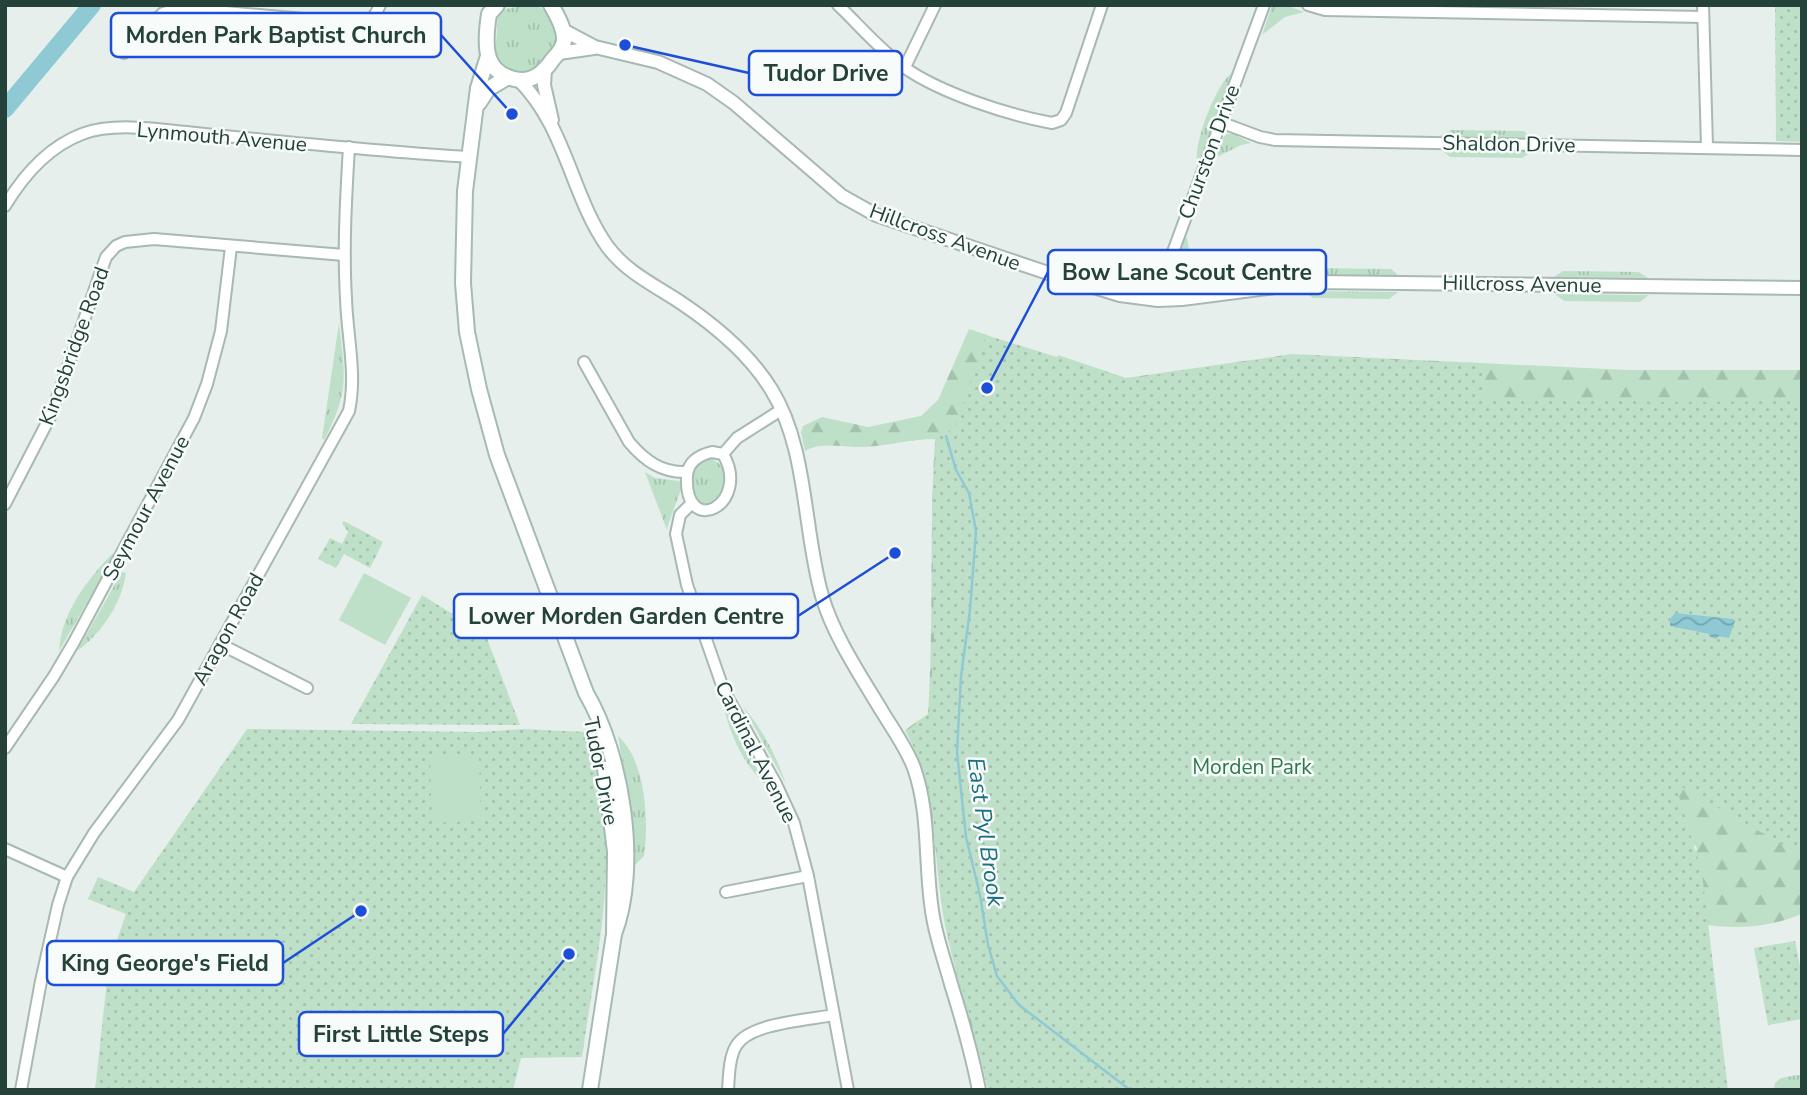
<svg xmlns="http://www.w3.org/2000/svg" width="1807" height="1095" font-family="'Nunito Sans',sans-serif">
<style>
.grass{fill:url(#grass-tufts)}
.forest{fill:url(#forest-firs)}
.park{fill:url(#park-dots)}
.pitch{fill:#bfe0c8}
.water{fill:url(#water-waves)}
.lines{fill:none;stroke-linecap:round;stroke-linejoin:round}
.stream{stroke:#8ec9d4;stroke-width:2.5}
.river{stroke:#8ec9d4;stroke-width:18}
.minor-casing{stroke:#a8b8b2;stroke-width:14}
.tertiary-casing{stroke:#a8b8b2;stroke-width:16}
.secondary-casing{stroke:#a4bbb3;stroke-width:18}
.minor{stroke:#fff;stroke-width:10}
.tertiary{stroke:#fff;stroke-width:12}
.secondary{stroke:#fff;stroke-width:14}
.labels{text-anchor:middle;stroke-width:5;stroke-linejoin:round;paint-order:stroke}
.street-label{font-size:21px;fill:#24423a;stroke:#f7fbf9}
.park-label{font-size:21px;fill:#2d7a4b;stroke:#f7fbf9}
.water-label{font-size:23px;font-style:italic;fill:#1c6f80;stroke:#f7fbf9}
.leader{fill:none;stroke:#1d4ed8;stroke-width:2.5}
.callout-dot{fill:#1d4ed8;stroke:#f7fbf9;stroke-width:2.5}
.callout{fill:#f7fbf9;stroke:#1d4ed8;stroke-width:2.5}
.callout-label{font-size:23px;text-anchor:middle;font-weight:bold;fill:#24423a}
</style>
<defs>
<pattern id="grass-tufts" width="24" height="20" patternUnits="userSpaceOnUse" patternTransform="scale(1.75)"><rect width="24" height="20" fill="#bfe0c8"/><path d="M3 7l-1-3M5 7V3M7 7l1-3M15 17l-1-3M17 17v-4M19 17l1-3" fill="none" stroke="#a4c1ad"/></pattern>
<pattern id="forest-firs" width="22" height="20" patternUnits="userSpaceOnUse" patternTransform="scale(1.75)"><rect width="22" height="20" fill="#bfe0c8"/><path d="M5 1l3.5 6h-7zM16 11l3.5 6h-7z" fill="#a4c1ad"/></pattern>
<pattern id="park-dots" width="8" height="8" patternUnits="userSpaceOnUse" patternTransform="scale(1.75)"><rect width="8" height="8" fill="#bfe0c8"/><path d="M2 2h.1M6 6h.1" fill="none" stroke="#a4c1ad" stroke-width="1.8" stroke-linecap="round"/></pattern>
<pattern id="water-waves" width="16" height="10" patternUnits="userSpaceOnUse" patternTransform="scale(1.75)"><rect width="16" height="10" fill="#8ec9d4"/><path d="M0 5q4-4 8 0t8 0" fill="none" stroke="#74a5ad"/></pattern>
</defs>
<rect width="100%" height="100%" fill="#e6efeb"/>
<g class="grass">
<path d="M529,5C548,5 553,22 558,39C553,52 540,67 528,75L502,68L495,58L498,14L505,9Z"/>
<path d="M1272,5H1286L1304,12L1285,17L1262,35Z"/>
<path d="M1231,74L1198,164C1191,148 1216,84 1231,74Z"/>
<path d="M1451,130L1524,131L1533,139L1440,136Z"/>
<path d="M1227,134H1233L1251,143L1241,145L1215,158L1224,136Z"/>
<path d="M1440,149L1533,151L1522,158L1450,157Z"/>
<path d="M1185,237L1187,238C1192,269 1197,264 1215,284L1181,288L1171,281V272Z"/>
<path d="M1315,268L1391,269L1400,277L1306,275Z"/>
<path d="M1563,271L1639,272L1648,278L1554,277Z"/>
<path d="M1303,291L1398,292L1389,299L1313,298Z"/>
<path d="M1555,294L1649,295L1640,302L1564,301Z"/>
<path d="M339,323C345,376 350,391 324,440L322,438Z"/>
<path d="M709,457L724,467C733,499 695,523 693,483C693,474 695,468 700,461Z"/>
<path d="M645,472L655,478L679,481C680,483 682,484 682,486C682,489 668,522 667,530Z"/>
<path d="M112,554H115L59,651C61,613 87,580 112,554Z"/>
<path d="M122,572L126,573C122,603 101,634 77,651Z"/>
<path d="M723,705L757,769L770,789C743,764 732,740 723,705Z"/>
<path d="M743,706C762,729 776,755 786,784Z"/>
<path d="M618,736C646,760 649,822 644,856L635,865L633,823Z"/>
<path d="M1797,1075L1802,1076V1090H1774L1775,1083L1781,1078Z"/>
</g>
<g class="forest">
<path d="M969,329L987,335L1050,370L1058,355L1126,378L1292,354L1628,370H1802V413L1015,1090H988C976,1037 958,986 947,934C931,862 941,798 905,730L928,714C934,622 929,531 935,439C910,439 884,447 859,447C842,447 821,442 805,451L801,432L803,426L822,417L868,427L921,416L938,400Z"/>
<path d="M1642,746L1802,841V914C1764,929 1737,929 1698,924L1691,858L1697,850L1696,846L1691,844Z"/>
</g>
<g class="park">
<path d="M1775,5H1802V142L1776,141Z"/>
<path d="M986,335L1127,379L1292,355L1483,364L1484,397L1668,402L1802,401V856L1675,783L1702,873L1728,1090H989C981,1055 971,1021 962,986C957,967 950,948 947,929C935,862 940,793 906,731L929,714L934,645L932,508L936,438L955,428Z"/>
<path d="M344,521L383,542L370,568L344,554L336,568L318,559L330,538L342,544L348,532L342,523Z"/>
<path d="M422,595L451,613L478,615L520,725L351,724Z"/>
<path d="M247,729L479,732L523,729L586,732C597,774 606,815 606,859C606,925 591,992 582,1057L521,1058L513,1090H95L109,963L126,914L88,899L98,877L134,892Z"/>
<path d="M1795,941L1802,976V1019L1768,1025L1754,948Z"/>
</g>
<g class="pitch">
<path d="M364,573L411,598L385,645L339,620Z"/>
<path d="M479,756L481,821L432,823L430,757Z"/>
</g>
<path class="water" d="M1675,613L1733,619L1735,621L1729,638L1719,636L1716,639L1709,636V634L1670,626V619Z"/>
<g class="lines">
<path class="stream" d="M946,436L956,470L969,493L976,531L970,610L961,676L957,752L966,837L980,895L988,945L997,976L1019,1005L1130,1090"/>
<path class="river" d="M5,109L92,5"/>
<defs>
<g id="minor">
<path d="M838,5C860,26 880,50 905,68C941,93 1008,115 1052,123L1061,120L1066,113L1102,5"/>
<path d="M1308,5L1325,10L1703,17"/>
<path d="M1703,5L1707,147"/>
<path d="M124,53L163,13L181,8L360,24C372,23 375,15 380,5"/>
<path d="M905,67L935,5"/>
<path d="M1220,122L1260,137L1275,140L1802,150"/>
<path d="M5,206C23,176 48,147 82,134C118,120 176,132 214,135C299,143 384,152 469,157"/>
<path d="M1158,300L1163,279L1264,5"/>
<path d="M584,362L629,442C645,461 662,473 687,472"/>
<path d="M712,452L723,454C752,504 684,540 687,476C688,462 699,455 712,452Z"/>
<path d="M723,454L737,438L781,410"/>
<path d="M5,504L51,415L106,257L116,246L125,242L154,239L344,255"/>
<path d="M691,504L680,515L676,534L687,585L724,691L776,784L794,823L808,876L848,1090"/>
<path d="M220,644L307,688"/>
<path d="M5,748L54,676L74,642L194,418L207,384L221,331L231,247"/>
<path d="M5,849L67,877"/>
<path d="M726,892L808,876"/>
<path d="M21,1090L41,981L58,905L67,877L94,833L178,720L349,411C357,373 347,336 346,298C343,248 346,197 349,147"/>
<path d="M728,1090C729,1076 729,1058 736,1046C749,1023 808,1020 834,1015"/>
</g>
<g id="tertiary">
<path d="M563,30L595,47L658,62L707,84L734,103L842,196L876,215L1048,273L1120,295L1158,300L1182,299L1315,282L1802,288"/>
<path d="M559,53L594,48"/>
<path d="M545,69L544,85L552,120"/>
<path d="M518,79C566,126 571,195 607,246C626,272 654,285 680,302C713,324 750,355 771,389C808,448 803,530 822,596C833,635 862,678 883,713C894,731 907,749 914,768C931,816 924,868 933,917C937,940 945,962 951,984C962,1019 972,1054 979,1090"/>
</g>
<g id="secondary">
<path d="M497,5L489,14C487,27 485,46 489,58C495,77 522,86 538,75C544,71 549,65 553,59C558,54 563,48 564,41C565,29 557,15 551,5"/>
<path d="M488,56L478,88L465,191L463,283L467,332L479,389L497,455L586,693C622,754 640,867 614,934"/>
<path d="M479,103L488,89L508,77"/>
<path d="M590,1090L614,934L615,852L605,769"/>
</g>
</defs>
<use href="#minor" class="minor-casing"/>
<use href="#tertiary" class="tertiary-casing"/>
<use href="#secondary" class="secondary-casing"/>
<use href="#minor" class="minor"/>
<use href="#tertiary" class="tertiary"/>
<use href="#secondary" class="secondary"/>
</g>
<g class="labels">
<g class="street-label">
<text transform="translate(222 137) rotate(5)" y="7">Lynmouth Avenue</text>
<text transform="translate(1509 144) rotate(1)" y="7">Shaldon Drive</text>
<text transform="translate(1209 152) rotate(-70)" y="7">Churston Drive</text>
<text transform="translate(945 237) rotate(20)" y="7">Hillcross Avenue</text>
<text transform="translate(1522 284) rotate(1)" y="7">Hillcross Avenue</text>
<text transform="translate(74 346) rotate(-70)" y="7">Kingsbridge Road</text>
<text transform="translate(146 508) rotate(-62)" y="7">Seymour Avenue</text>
<text transform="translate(228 629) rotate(-61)" y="7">Aragon Road</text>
<text transform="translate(756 752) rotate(63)" y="7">Cardinal Avenue</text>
<text transform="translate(601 771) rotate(79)" y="7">Tudor Drive</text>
</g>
<g class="park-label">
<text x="1252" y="774">Morden Park</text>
</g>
<g class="water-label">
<text transform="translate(986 832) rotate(82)" y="8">East Pyl Brook</text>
</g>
</g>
<path class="leader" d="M512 114L441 35M625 45L749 73M987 388L1048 272M895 553L798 616M361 911L283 963M569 954L503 1034"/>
<g class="callout-dot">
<circle cx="512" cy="114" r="7"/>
<circle cx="625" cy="45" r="7"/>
<circle cx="987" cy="388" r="7"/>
<circle cx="895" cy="553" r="7"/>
<circle cx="361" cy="911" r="7"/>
<circle cx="569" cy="954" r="7"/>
</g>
<g class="callout">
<rect x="111" y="13" width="330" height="44" rx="7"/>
<rect x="749" y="51" width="153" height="44" rx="7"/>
<rect x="1048" y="250" width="278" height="44" rx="7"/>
<rect x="454" y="594" width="344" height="44" rx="7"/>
<rect x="47" y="941" width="236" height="44" rx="7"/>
<rect x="299" y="1012" width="204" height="44" rx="7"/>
</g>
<g class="callout-label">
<text x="276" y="43">Morden Park Baptist Church</text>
<text x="826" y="81">Tudor Drive</text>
<text x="1187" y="280">Bow Lane Scout Centre</text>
<text x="626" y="624">Lower Morden Garden Centre</text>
<text x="165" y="971">King George's Field</text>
<text x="401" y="1042">First Little Steps</text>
</g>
<rect width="1807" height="1095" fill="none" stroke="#24423a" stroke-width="14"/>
</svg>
